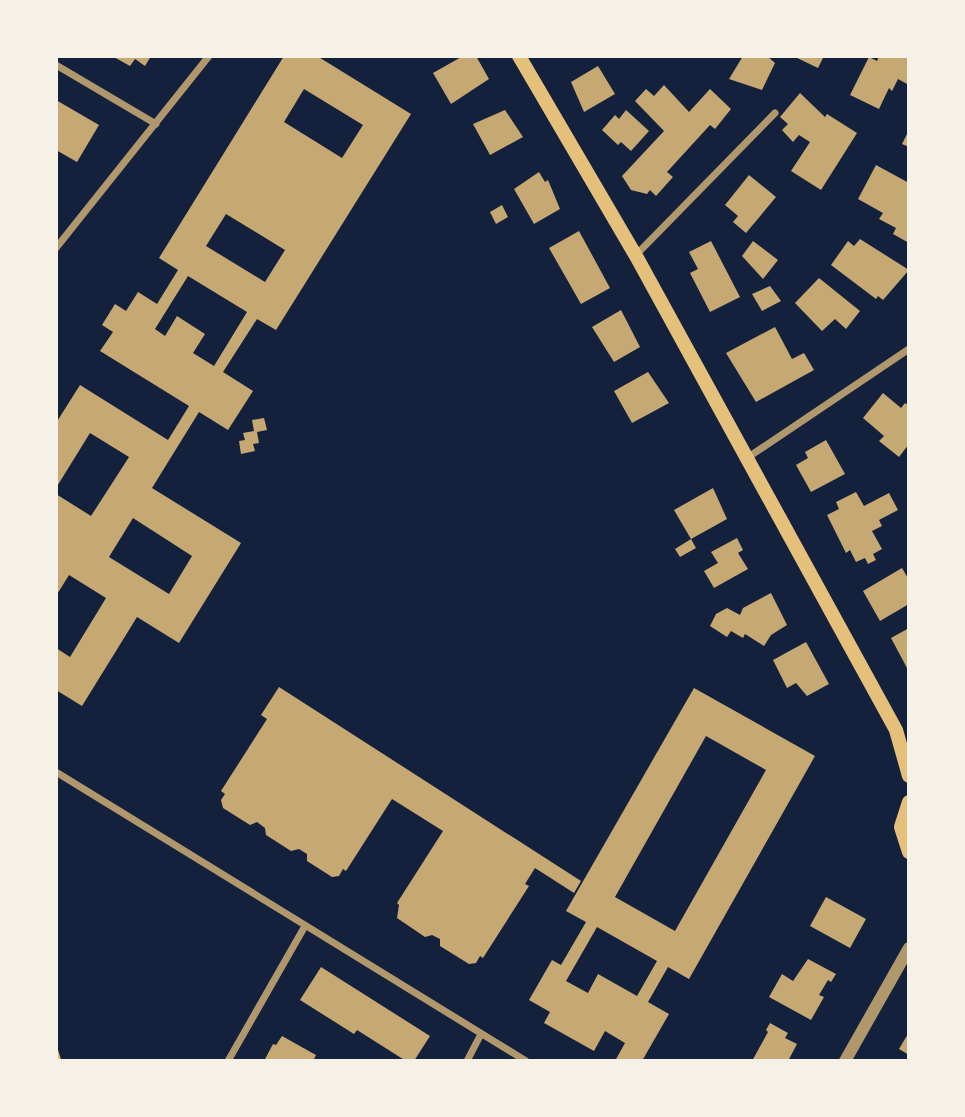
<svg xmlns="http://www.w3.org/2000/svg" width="965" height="1117" font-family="'Titillium Web',sans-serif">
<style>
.building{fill:#c6a872;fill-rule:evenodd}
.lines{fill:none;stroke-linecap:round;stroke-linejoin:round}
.path{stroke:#e5c07b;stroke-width:4.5}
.minor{stroke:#b1986c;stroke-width:7}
.tertiary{stroke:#b1986c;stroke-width:12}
.secondary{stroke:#e5c07b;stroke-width:14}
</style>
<rect width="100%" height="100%" fill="#14213d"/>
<g class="building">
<path d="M112,56H151L145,66L135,59L130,66Z"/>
<path d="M284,56H317L411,114L276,330L257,319L223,372L253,391L228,430L199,412L152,488L241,543L179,643L137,617L82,706L56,690V648L70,657L106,598L69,575L56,596V494L91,516L129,457L90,433L56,488V423L80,385L168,440L189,406L100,351L113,332L102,325L115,304L126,311L138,292L157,304L178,270L159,258ZM304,89L363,125L342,158L284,122ZM226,214L285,250L265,282L206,246ZM188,276L247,312L214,366L193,353L205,334L177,316L165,336L155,329ZM133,518L192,556L169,594L109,557Z"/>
<path d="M463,56H476L489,79L451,104L433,73Z"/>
<path d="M743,56H767L775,63L762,90L729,79Z"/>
<path d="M793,56H824L818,68Z"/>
<path d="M879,56H909V85L898,79L892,91L889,88L879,109L850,95L869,57L877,61Z"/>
<path d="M598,66L615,94L584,112L571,82Z"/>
<path d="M664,85L689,112L710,89L731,109L715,129L710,125L667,172L673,177L656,196L650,190L647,194L631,190L622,176L664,131L635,101L646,89L654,96Z"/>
<path d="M800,93L825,117L827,114L857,133L821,190L791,171L810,142L799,135L793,142L782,130L788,124L780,117Z"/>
<path d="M56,100L99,125L77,162L56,150Z"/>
<path d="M505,110L523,137L490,155L473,124Z"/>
<path d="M626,110L649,131L631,151L621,142L618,145L602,130L615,115L619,119Z"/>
<path d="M909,130V147L902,144Z"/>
<path d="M876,165L909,183V243L893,234L896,228L879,219L883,213L858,199Z"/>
<path d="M539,172L545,182L548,180L560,209L534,224L514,189Z"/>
<path d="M749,175L776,197L746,233L733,222L738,216L725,205Z"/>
<path d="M502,205L508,217L496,224L490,212Z"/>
<path d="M579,231L610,288L581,304L549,248Z"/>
<path d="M860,239L909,270L883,300L878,296L876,299L831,265L848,241L854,246Z"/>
<path d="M711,241L740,297L710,312L690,273L698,269L689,252Z"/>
<path d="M753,241L778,260L763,279L742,256Z"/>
<path d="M819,278L860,311L846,329L835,319L822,331L795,303Z"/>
<path d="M770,286L781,301L762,311L752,294Z"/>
<path d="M621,310L640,347L614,362L592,327Z"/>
<path d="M775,327L792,359L804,353L814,370L756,402L726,353Z"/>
<path d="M648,372L669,403L632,423L614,391Z"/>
<path d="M883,393L901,408L905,403L909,406V444L899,457L879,441L884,436L863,418Z"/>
<path d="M264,418L267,430L257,432L259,443L253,444L255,451L241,454L239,441L245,440L243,433L254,431L252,420Z"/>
<path d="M826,440L845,474L811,492L796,465L808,458L805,452Z"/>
<path d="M713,488L727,519L691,539L674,510Z"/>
<path d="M856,492L864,506L889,493L898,510L879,520L882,526L872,531L882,549L873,554L876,560L868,564L865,558L856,562L850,550L846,553L827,515L839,509L836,502Z"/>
<path d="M737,538L743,550L738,553L748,569L714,588L704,571L718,563L711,552Z"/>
<path d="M691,539L696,548L680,557L675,549Z"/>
<path d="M902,568L909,580V604L880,621L863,591Z"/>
<path d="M771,593L787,625L771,635L764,646L745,634L743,638L731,631L727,637L710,626L716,614L727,608L740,615L743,608Z"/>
<path d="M909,628V667L907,668L891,638Z"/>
<path d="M806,642L829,684L807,696L796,683L787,688L773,660Z"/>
<path d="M279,687L581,881L574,893L535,868L525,884L529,886L483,958L480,956L476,963L469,964L440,946V939L432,935L425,937L397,918L399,905L397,903L443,831L392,799L346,871L343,869L339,876L332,877L307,861V854L299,849L291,851L266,835L265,828L257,822L250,825L223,808L221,800L225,794L221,791L267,719L261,715Z"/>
<path d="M694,688L815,756L689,979L668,967L648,1002L669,1014L642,1061H615L625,1043L605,1031L594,1051L544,1023L550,1012L529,1000L552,960L561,965L586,922L566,911ZM706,736L766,770L675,931L615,897ZM597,927L657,961L637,996L598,974L588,993L566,981Z"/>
<path d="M826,897L866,919L850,948L810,926Z"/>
<path d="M808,959L836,974L831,982L828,980L819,995L824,997L811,1020L769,997L782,974L793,981Z"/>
<path d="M321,967L430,1036L414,1061H406L357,1030L354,1034L300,1000Z"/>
<path d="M770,1023L788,1033L785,1038L797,1044L788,1061H752L768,1032L766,1030Z"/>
<path d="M909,1032V1055L899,1049Z"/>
<path d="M282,1036L316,1055L313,1061H264L273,1044L276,1045Z"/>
</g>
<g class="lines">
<path class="path" d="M56,1051L59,1061"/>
<g class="minor">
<path d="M56,65L156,124"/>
<path d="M56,248L209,56"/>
<path d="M636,255L775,113"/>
<path d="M747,458L909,349"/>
<path d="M56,772L526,1061"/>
<path d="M228,1061L305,926"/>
<path d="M467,1061L481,1034"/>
</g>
<path class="tertiary" d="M845,1061L909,948"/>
<g class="secondary">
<path d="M519,56L636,256L896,730L909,776"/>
<path d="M909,802L901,827L909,852"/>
</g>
</g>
<rect width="965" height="1117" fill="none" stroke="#f6f1e7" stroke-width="116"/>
</svg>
